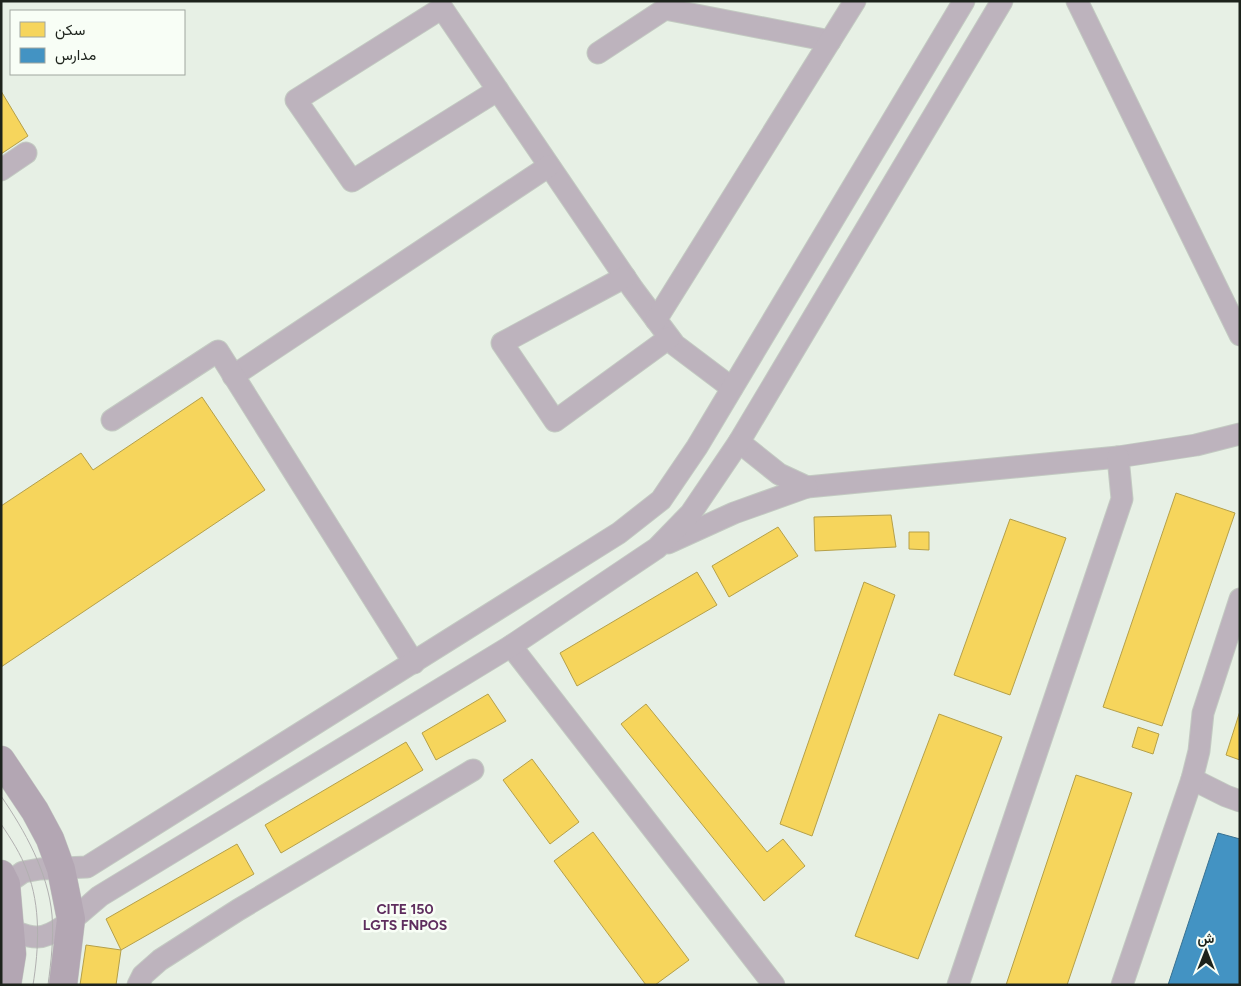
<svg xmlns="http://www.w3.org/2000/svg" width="1241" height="986" font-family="Figtree,Vazirmatn,sans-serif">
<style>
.homes{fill:#f6d55c;stroke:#b5a049}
.schools{fill:#4393c3;stroke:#387191}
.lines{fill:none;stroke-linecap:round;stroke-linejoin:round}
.street-casing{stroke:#c3cac2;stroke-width:23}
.secondary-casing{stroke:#c3cac2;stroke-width:29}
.street{stroke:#bdb3bd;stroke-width:21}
.secondary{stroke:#b3a6b3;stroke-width:28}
.tram{stroke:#b1b0b0;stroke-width:1}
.labels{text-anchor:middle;stroke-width:5;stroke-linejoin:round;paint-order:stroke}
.neighbourhood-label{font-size:14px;font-weight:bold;fill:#5e2d5e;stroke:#f8fef6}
</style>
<rect width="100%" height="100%" fill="#e7f0e5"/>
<g class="homes">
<path d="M1,91L28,136L1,154Z"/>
<path d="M202,397L265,490L1,667V506L81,453L93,470Z"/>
<path d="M1176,493L1235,513L1162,726L1103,707Z"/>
<path d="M891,515L896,547L815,551L814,517Z"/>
<path d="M1010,519L1066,538L1010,695L954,675Z"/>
<path d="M778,527L798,556L729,597L712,566Z"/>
<path d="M909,532H929V550L909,549Z"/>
<path d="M697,572L717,605L577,686L560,653Z"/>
<path d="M864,582L895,595L812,836L780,824Z"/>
<path d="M488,694L506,721L436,760L422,733Z"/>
<path d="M646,704L767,852L783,839L805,866L764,901L621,724Z"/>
<path d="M1240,711V760L1226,755Z"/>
<path d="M939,714L1002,737L918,959L855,936Z"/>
<path d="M1138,727L1159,734L1153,754L1132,747Z"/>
<path d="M406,742L423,770L281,853L265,825Z"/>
<path d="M532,759L579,822L550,844L503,780Z"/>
<path d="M1076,775L1132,793L1067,985H1006Z"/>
<path d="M593,832L689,960L655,985H646L554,861Z"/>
<path d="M237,844L254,874L121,950L106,919Z"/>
<path d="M86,945L121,950L116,985H80Z"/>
</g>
<path class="schools" d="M1218,833L1240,839V985H1168Z"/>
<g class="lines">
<defs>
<g id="street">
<path d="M1077,1L1240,335"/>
<path d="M598,53L665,9L830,41"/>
<path d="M498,90L352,181L296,100L442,8L633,289L675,345L732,388"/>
<path d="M1,170L26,153"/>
<path d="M625,277L502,343L555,421L669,338"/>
<path d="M656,320L855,1"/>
<path d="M233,376L549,166"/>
<path d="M112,420L218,351L414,663"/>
<path d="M807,487L1118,457L1196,445L1240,434"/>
<path d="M668,543L734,513L807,487L779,474L739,442"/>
<path d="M511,646L774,985"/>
<path d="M1192,779L1226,796L1240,801"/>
<path d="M6,884L23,872L40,869L87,867L619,533L661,500L697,447L964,1"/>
<path d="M10,930C19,933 27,937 37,937C57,937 84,909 100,896L511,646L657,548L691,513L739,442L1002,1"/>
<path d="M138,985L143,975L160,960L238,910L473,770"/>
<path d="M958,985L1122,499L1118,457"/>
<path d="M1122,985L1192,779L1199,751L1203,713L1240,599"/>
</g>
<g id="secondary">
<path d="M1,760L35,811L50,839L61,869L71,919L63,985"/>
<path d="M1,874L6,884L12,954L7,985"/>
</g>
</defs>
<use href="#street" class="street-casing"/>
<use href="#secondary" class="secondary-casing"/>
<use href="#street" class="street"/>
<use href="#secondary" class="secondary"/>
<g class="tram">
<path d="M1,796C25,831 48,872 52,915C54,938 51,962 48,985"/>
<path d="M1,824C11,839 21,854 27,871C41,906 39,948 33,985"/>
</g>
</g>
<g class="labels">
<g class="neighbourhood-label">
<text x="405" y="914">CITE 150<tspan x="405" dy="16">LGTS FNPOS</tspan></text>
</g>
</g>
<rect width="1241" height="986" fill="none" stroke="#1d231c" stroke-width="5"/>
<rect x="10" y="10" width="175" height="65" fill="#f8fef6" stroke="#a0a69f"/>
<rect x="20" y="22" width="25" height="15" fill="#f6d55c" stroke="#a0a69f"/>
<text x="55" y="35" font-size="15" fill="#1d231c">سكن</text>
<rect x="20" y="48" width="25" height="15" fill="#4393c3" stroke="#a0a69f"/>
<text x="55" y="60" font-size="15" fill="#1d231c">مدارس</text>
<g transform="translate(1206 951)" stroke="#f8fef6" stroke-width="4" paint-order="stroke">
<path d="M0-4L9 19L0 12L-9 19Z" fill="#1d231c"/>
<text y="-8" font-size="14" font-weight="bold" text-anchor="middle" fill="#1d231c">ش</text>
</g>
</svg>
